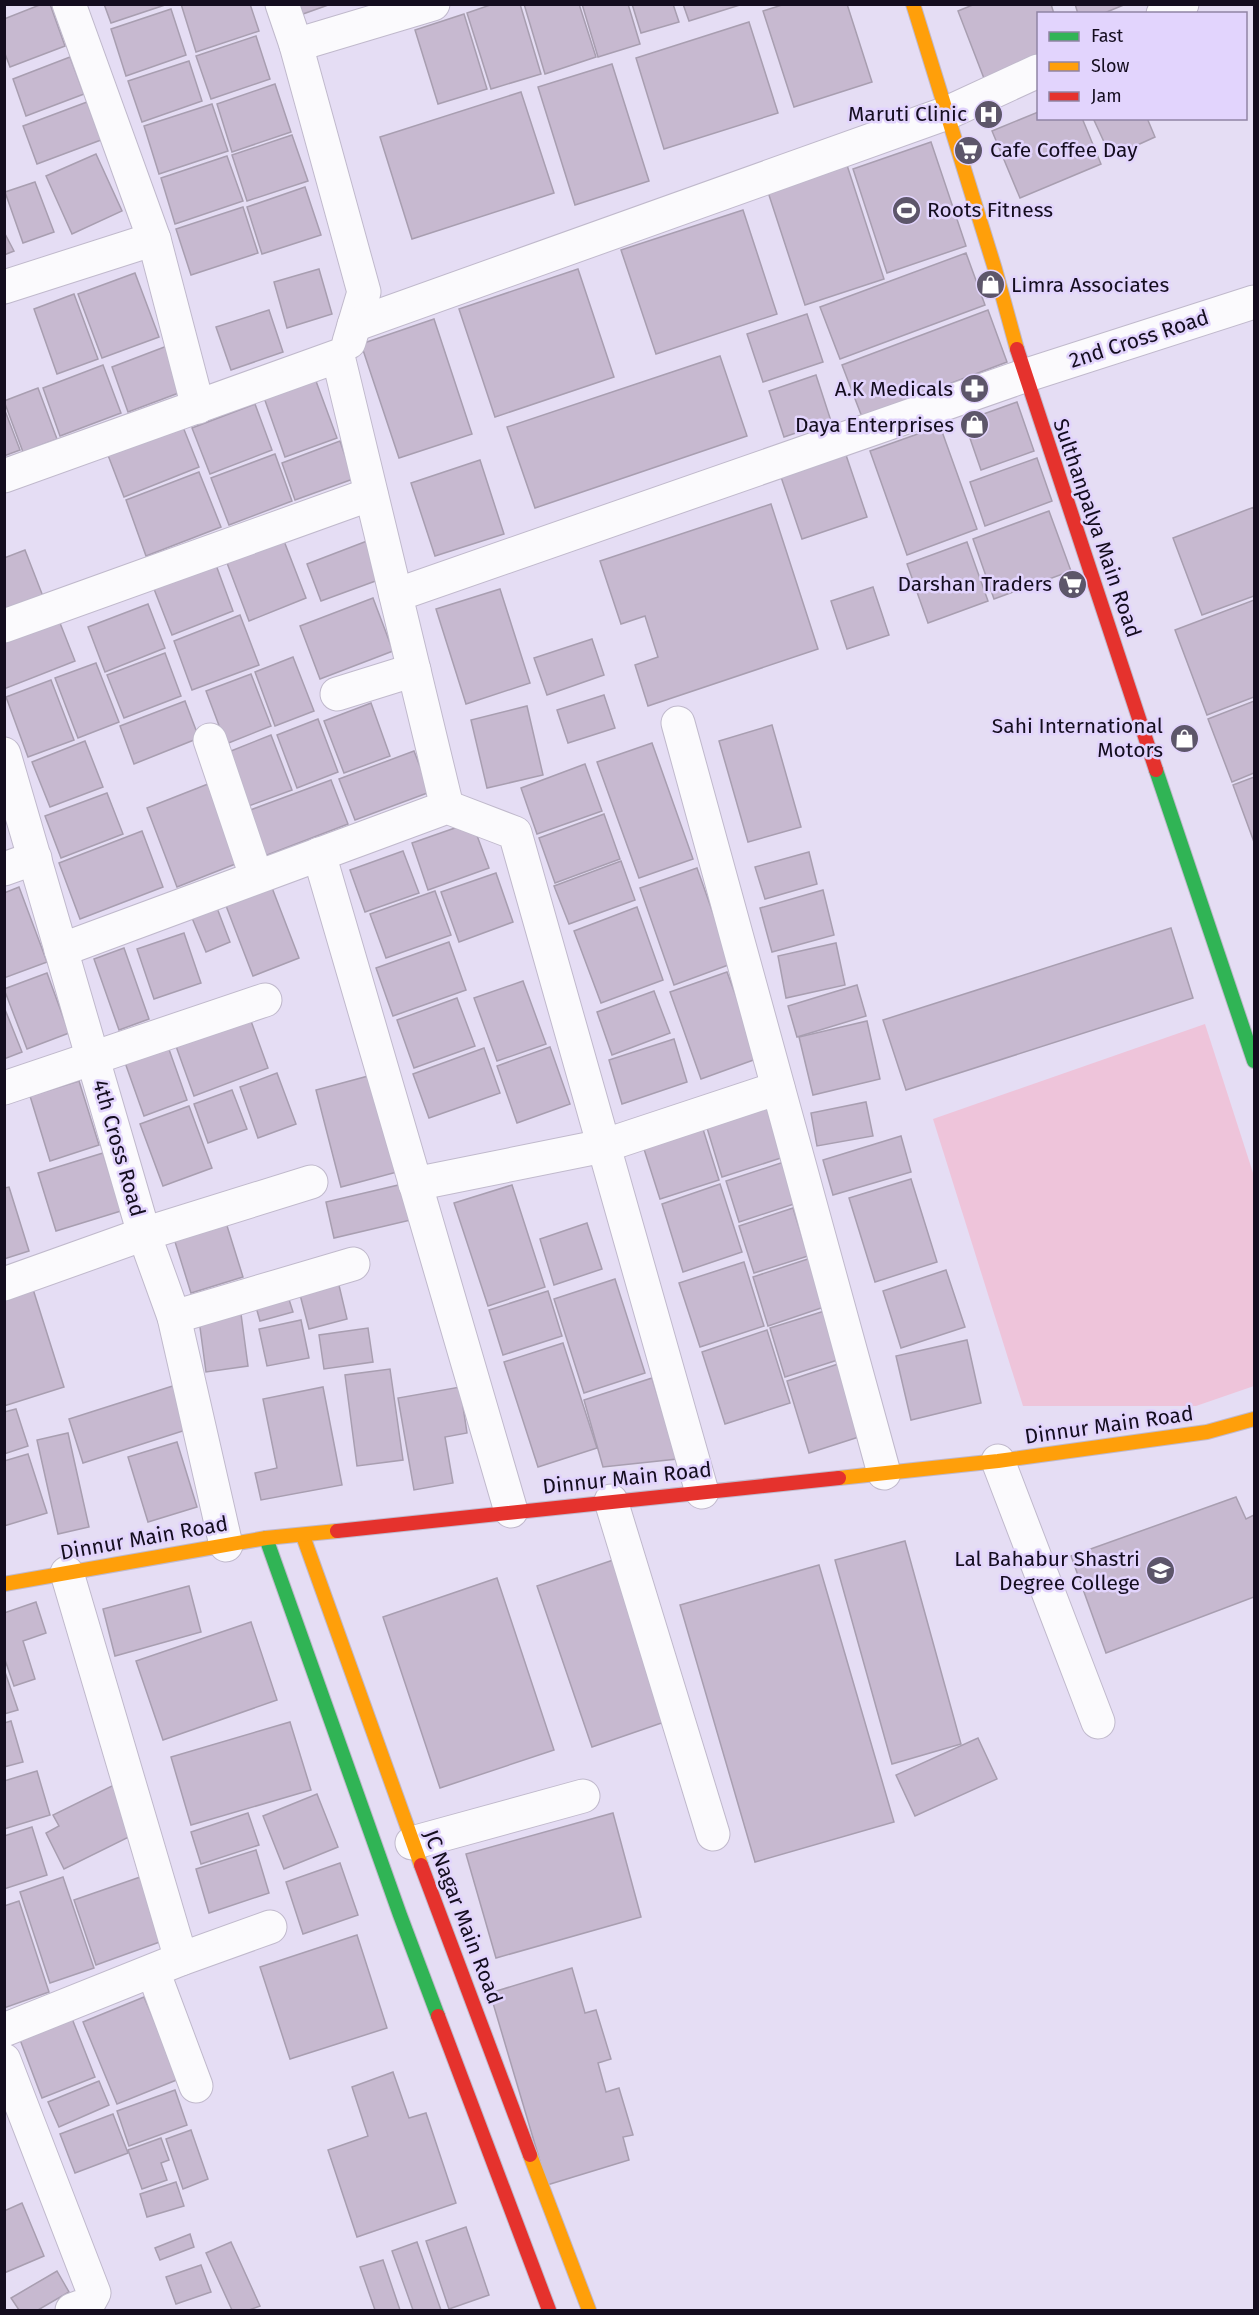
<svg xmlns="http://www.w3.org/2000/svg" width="1259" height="2315" font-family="'Fira Sans',sans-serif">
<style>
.green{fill:#eec4da}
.building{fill:#c7b9d0;stroke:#a89eb0;stroke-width:1.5}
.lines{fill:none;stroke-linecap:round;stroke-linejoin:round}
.street-casing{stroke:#c0b9cc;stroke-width:35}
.fast-casing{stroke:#c0b9cc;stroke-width:16}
.slow-casing{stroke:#c0b9cc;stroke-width:16}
.jam-casing{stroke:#c0b9cc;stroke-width:16}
.street{stroke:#fbfafd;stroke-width:33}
.fast{stroke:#30b455;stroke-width:14}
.slow{stroke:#ff9f0a;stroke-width:14}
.jam{stroke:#e5322d;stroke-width:14}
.labels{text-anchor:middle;stroke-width:5;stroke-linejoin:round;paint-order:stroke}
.poi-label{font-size:21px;fill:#140d1f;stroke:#e2d4fd;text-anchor:end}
.street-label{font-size:21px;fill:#140d1f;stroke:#e2d4fd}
</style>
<rect width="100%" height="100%" fill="#e5ddf4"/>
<path class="green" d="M1205,1024L1254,1176V1386L1196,1406H1023L933,1119Z"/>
<g class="building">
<path d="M42,4H50L65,46L10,67L4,51V19Z"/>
<path d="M104,4H168L111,23Z"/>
<path d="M181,4H250L259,31L196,52Z"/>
<path d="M299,4H331L303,14Z"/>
<path d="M493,4H520L541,74L491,89L467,13Z"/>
<path d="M524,4H579L596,57L545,74Z"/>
<path d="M582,4H628L640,44L598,57Z"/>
<path d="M632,4H673L679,22L641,33Z"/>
<path d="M683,4H740V5L689,21Z"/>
<path d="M785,4H847L872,82L794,107L763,11Z"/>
<path d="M975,4H1051L1054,14H1038V60L985,81L958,11Z"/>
<path d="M1075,4H1126L1102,14H1078Z"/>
<path d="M171,9L186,55L126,76L111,29Z"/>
<path d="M464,14L487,89L438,104L415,30Z"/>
<path d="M749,22L778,113L664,149L636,58Z"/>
<path d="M256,36L270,79L211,99L196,56Z"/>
<path d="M70,57L84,94L26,116L13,79Z"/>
<path d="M189,61L202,101L142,122L128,81Z"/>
<path d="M612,64L649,181L575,205L538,87Z"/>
<path d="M275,84L291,132L232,152L217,104Z"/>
<path d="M521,92L554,193L412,239L380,137Z"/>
<path d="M87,102L101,140L37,164L23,126Z"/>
<path d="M212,104L228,151L159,174L144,126Z"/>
<path d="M1038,112V118H1082L1101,164L1020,198L992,131Z"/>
<path d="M1093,118H1147L1155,137L1111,157Z"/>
<path d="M292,135L308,181L247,201L232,155Z"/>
<path d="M931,142L966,246L887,273L853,169Z"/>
<path d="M96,154L122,211L72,234L46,176Z"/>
<path d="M227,156L243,201L175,224L161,178Z"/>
<path d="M845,159L884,279L805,305L766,186Z"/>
<path d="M35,182L54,232L23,243L5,192Z"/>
<path d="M305,187L321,235L262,254L247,207Z"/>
<path d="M243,207L258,253L191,275L176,229Z"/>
<path d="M743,210L777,314L656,354L621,250Z"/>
<path d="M4,232L14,251L4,255Z"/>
<path d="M966,253L985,305L840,359L820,307Z"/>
<path d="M319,269L332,314L287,328L274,282Z"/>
<path d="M578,269L614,377L495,417L459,309Z"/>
<path d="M135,273L159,337L102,358L78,294Z"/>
<path d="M74,294L98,359L57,374L34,309Z"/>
<path d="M269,310L283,352L231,370L216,327Z"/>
<path d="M988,310L1007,362L862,417L842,365Z"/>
<path d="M807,314L823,362L763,382L747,334Z"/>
<path d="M434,319L472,434L399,458L361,344Z"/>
<path d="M167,346L184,391L128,412L112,367Z"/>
<path d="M720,356L747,436L535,508L507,427Z"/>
<path d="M103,365L121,413L60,436L43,388Z"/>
<path d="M313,373L337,438L285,457L262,392Z"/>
<path d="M816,375L831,421L784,437L769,391Z"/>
<path d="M38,388L57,439L23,452L4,401Z"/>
<path d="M1017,402L1034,451L981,470L964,421Z"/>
<path d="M255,404L272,450L210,474L192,428Z"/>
<path d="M4,408L20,450L4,456Z"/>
<path d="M181,422L199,467L124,497L106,450Z"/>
<path d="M940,426L977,529L907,555L870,451Z"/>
<path d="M340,441L353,479L295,500L282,463Z"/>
<path d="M275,454L292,501L229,525L211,478Z"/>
<path d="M846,455L867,517L802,539L781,477Z"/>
<path d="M1037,458L1052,501L985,526L970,482Z"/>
<path d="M480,460L504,534L435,556L411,483Z"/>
<path d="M199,472L221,527L146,556L126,500Z"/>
<path d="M771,504L818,649L648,706L635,665L658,657L645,616L621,624L600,561Z"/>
<path d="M1254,507V596L1202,615L1173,538Z"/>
<path d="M1049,511L1071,571L994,599L973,539Z"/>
<path d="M284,541L306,598L249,621L227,563Z"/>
<path d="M367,541L381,579L321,601L307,564Z"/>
<path d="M967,542L988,601L928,623L907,564Z"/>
<path d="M25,550L44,599L4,613V558Z"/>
<path d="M216,565L233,611L172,635L154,589Z"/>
<path d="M873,587L889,635L847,649L831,601Z"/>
<path d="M500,589L530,683L466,704L436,609Z"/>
<path d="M373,598L393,651L320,679L300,626Z"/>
<path d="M1254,600V697L1207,715L1175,630Z"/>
<path d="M148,604L165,648L105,672L88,627Z"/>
<path d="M240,615L259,665L192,690L174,641Z"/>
<path d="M58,618L75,661L4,689V639Z"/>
<path d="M592,639L604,675L547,695L534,658Z"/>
<path d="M165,653L181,696L124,718L107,675Z"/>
<path d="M293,657L314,711L275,726L255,672Z"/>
<path d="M96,663L119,722L78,738L55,678Z"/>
<path d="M251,674L271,726L226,744L206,691Z"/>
<path d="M51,680L74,740L28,757L6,697Z"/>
<path d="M604,695L615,728L568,743L557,710Z"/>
<path d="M185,701L199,738L134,764L120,726Z"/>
<path d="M1254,701V773L1232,782L1208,719Z"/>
<path d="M371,703L390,756L344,773L324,721Z"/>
<path d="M527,706L543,775L487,788L471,720Z"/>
<path d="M318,719L338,772L297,788L277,735Z"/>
<path d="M772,725L801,827L748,842L719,741Z"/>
<path d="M271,735L292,790L246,807L226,753Z"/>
<path d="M85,741L103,787L50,807L32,762Z"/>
<path d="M652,743L693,859L639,878L597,762Z"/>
<path d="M414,751L430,792L355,820L339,779Z"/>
<path d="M585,764L602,811L537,834L521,788Z"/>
<path d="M1254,777V842L1233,785Z"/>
<path d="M331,780L348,824L262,857L245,812Z"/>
<path d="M213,782L243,861L177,887L147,808Z"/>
<path d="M107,793L123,834L61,858L45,816Z"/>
<path d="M604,814L620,859L555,883L539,838Z"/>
<path d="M472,822L489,868L428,890L412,843Z"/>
<path d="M142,831L163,887L80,919L59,863Z"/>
<path d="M403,851L419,893L365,912L350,870Z"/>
<path d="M809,852L817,884L765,899L755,867Z"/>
<path d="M621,861L635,900L569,924L554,886Z"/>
<path d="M697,868L731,964L674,985L640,888Z"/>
<path d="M496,873L513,922L459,942L441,892Z"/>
<path d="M269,880L299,958L253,976L223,898Z"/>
<path d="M19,887L47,962L4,978V893Z"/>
<path d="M823,890L834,935L772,952L760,908Z"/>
<path d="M435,891L451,935L386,958L370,914Z"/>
<path d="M637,907L663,980L601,1003L574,931Z"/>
<path d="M217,908L230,942L206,952L192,918Z"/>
<path d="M1171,928L1193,998L906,1090L883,1020Z"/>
<path d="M184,933L201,983L154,999L137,949Z"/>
<path d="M449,942L466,990L393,1016L376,968Z"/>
<path d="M836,943L845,985L786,998L778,956Z"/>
<path d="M124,948L149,1019L119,1030L94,959Z"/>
<path d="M727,972L759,1058L701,1079L670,992Z"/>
<path d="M47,973L69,1033L27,1049L4,989Z"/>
<path d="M523,981L546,1044L497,1061L474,998Z"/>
<path d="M857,985L866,1016L797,1037L788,1006Z"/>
<path d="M654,991L670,1033L612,1055L597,1012Z"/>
<path d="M457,998L475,1046L414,1068L397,1020Z"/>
<path d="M4,1007L22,1052L4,1059Z"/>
<path d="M247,1010L268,1068L194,1096L173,1038Z"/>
<path d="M867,1021L880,1079L813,1095L799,1037Z"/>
<path d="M674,1039L687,1082L622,1104L609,1060Z"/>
<path d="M166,1041L187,1100L144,1116L123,1057Z"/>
<path d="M550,1047L570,1104L517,1123L497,1066Z"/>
<path d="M484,1048L500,1093L429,1118L413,1074Z"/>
<path d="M277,1073L296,1124L258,1138L240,1087Z"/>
<path d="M372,1075L397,1172L341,1187L316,1090Z"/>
<path d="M79,1081L99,1145L50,1161L30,1096Z"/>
<path d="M232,1090L247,1129L208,1143L194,1104Z"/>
<path d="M866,1102L873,1136L817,1146L811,1113Z"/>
<path d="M189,1106L212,1168L163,1186L140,1124Z"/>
<path d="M768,1108L784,1157L722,1177L707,1128Z"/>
<path d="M702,1126L719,1180L660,1199L643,1146Z"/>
<path d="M901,1136L911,1172L833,1195L823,1160Z"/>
<path d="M103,1153L121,1211L56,1231L38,1173Z"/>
<path d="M787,1161L800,1202L739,1222L726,1181Z"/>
<path d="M911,1179L937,1262L875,1282L849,1198Z"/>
<path d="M407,1183L415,1219L334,1238L326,1202Z"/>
<path d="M720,1184L742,1252L683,1272L662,1204Z"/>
<path d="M512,1185L545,1287L488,1306L454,1203Z"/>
<path d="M9,1187L29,1251L4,1259V1188Z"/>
<path d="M793,1208L808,1256L754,1273L739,1226Z"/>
<path d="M223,1213L243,1277L191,1293L171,1229Z"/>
<path d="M587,1223L602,1269L554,1285L540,1239Z"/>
<path d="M814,1257L830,1305L768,1326L753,1277Z"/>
<path d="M744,1262L764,1326L700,1347L679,1283Z"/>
<path d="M946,1270L965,1327L901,1348L883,1291Z"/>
<path d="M337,1277L347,1319L309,1329L298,1287Z"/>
<path d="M615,1279L645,1373L584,1393L554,1299Z"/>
<path d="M32,1286L64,1387L4,1406V1295Z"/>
<path d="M286,1290L293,1312L260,1321L254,1300Z"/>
<path d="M548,1291L562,1336L503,1355L489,1310Z"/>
<path d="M831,1309L847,1357L785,1377L770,1328Z"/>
<path d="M241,1314L248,1366L206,1372L199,1320Z"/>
<path d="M301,1320L309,1358L267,1366L259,1329Z"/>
<path d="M368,1328L373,1362L324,1369L319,1335Z"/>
<path d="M767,1330L790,1403L725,1424L702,1352Z"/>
<path d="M967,1340L981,1403L911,1420L896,1356Z"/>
<path d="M563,1343L597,1448L538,1467L504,1362Z"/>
<path d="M841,1363L865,1435L809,1453L787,1381Z"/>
<path d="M390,1369L403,1460L357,1466L345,1375Z"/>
<path d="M652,1378L677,1459L603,1467L584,1400Z"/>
<path d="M179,1384L192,1428L83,1463L69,1419Z"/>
<path d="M323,1387L342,1485L261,1500L255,1473L277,1468L263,1399Z"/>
<path d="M460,1387L467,1433L445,1437L453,1483L414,1490L398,1398Z"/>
<path d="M16,1409L28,1446L4,1454V1412Z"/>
<path d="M68,1433L89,1527L58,1534L37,1440Z"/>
<path d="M177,1442L197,1507L148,1522L128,1457Z"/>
<path d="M28,1454L47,1513L4,1526V1461Z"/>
<path d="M1236,1497L1246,1519L1254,1515V1597L1106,1653L1071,1556Z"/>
<path d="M905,1541L961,1744L892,1764L835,1560Z"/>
<path d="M622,1557L676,1718L592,1747L537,1586Z"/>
<path d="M819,1565L894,1822L755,1862L680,1605Z"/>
<path d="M497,1578L554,1750L440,1788L383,1617Z"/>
<path d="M189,1586L201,1632L115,1656L103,1609Z"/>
<path d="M36,1602L46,1633L23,1641L35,1679L14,1686L4,1657V1613Z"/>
<path d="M251,1622L277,1700L163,1740L136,1661Z"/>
<path d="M4,1669L18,1710L4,1714Z"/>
<path d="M11,1721L23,1762L4,1767V1723Z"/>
<path d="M290,1722L311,1790L191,1825L171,1757Z"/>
<path d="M978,1738L997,1779L915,1816L896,1775Z"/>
<path d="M37,1771L50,1815L4,1829V1781Z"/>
<path d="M116,1784L139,1832L64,1869L46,1833L59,1826L53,1815Z"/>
<path d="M317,1794L338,1847L284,1869L263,1816Z"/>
<path d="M248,1813L259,1845L201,1864L191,1832Z"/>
<path d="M613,1813L641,1917L496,1958L466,1854Z"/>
<path d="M32,1827L47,1875L4,1889V1836Z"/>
<path d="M256,1850L269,1893L209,1913L196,1869Z"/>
<path d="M340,1863L358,1915L303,1934L286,1882Z"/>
<path d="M146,1875L168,1939L96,1965L74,1900Z"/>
<path d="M63,1877L94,1968L50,1983L20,1892Z"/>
<path d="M19,1901L49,1992L4,2008V1906Z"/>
<path d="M357,1935L387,2028L290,2059L260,1967Z"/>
<path d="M572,1968L585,2013L596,2010L611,2059L598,2063L606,2092L619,2088L633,2135L623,2137L629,2160L547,2185L490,1993Z"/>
<path d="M144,1997L179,2079L117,2104L83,2022Z"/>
<path d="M71,2016L95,2077L42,2098L19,2037Z"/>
<path d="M393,2072L409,2118L426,2113L456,2203L357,2237L328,2150L368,2136L352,2087Z"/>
<path d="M99,2081L109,2105L59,2127L48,2102Z"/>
<path d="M175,2090L187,2125L129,2146L117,2111Z"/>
<path d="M113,2114L128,2153L75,2173L60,2134Z"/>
<path d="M191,2130L208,2179L183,2189L166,2139Z"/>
<path d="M161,2138L169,2160L161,2163L167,2180L142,2189L128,2150Z"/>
<path d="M176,2182L184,2206L147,2217L140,2194Z"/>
<path d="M22,2203L44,2256L4,2273V2211Z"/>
<path d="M466,2227L489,2295L449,2309L426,2241Z"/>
<path d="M190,2234L194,2247L160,2260L155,2248Z"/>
<path d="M231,2242L260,2306L249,2310H232L206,2253Z"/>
<path d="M417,2242L441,2310H413L392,2251Z"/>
<path d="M383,2260L400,2310H375L360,2267Z"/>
<path d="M201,2265L211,2292L176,2304L166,2277Z"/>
<path d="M57,2271L69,2292L38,2310H19L11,2298Z"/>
</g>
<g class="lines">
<defs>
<g id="street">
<path d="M69,4L154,239L198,407"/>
<path d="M282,4L296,45L364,292L349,342"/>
<path d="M1163,14L1182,4"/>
<path d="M296,45L433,4"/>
<path d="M4,287L154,239"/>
<path d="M354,325L947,113L1038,71"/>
<path d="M4,476L338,356L447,807"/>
<path d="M396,595L1024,376L1254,302"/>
<path d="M4,626L371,494"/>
<path d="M337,694L414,670"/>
<path d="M678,723L884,1473"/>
<path d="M210,740L256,876"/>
<path d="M4,754L144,1234L174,1317L226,1545"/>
<path d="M319,854L511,1511"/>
<path d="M4,869L35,858"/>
<path d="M61,950L447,807L515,833L702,1492"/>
<path d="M4,1088L265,1000"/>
<path d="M415,1184L603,1146L778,1088"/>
<path d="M4,1284L144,1234L311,1182"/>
<path d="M174,1317L353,1264"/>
<path d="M998,1461L1098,1722"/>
<path d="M611,1501L713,1834"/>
<path d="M67,1573L181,1959"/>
<path d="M412,1843L583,1796"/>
<path d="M153,1971L196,2086"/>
<path d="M4,2030L181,1959L270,1927"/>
<path d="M4,2060L94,2293L88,2304L72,2310"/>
</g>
<g id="fast">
<path d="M1156,770L1254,1061"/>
<path d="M266,1538L400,1915L438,2016"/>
</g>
<g id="slow">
<path d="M913,4L995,269L1017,349"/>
<path d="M839,1478L998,1461L1207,1432L1254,1419"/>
<path d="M303,1536L421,1865"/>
<path d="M4,1584L266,1538L337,1531"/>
<path d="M530,2155L589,2310"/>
</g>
<g id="jam">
<path d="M1017,349L1156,770"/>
<path d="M337,1531L839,1478"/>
<path d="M421,1865L530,2155"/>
<path d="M438,2016L549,2310"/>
</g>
</defs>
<use href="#street" class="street-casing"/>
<use href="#fast" class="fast-casing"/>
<use href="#slow" class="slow-casing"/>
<use href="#jam" class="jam-casing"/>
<use href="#street" class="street"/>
<use href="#fast" class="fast"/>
<use href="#slow" class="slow"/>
<use href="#jam" class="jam"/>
</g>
<defs>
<symbol id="hospital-disc" viewBox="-11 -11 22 22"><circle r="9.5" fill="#5d566a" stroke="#e2d4fd"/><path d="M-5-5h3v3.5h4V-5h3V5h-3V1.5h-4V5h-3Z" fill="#fff"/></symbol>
<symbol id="supermarket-disc" viewBox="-11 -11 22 22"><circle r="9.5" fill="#5d566a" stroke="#e2d4fd"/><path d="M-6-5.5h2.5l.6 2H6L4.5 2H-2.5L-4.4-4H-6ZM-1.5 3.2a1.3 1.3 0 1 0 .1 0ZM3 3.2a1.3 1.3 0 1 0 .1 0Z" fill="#fff"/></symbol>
<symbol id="stadium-disc" viewBox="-11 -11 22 22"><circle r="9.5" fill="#5d566a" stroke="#e2d4fd"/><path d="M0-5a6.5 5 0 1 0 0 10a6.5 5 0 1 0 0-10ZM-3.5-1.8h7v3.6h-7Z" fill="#fff"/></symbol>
<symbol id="shop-disc" viewBox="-11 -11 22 22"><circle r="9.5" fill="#5d566a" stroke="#e2d4fd"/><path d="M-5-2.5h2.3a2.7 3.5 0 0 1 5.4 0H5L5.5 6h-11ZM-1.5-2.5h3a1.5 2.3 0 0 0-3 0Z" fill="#fff"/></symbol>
<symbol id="pharmacy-disc" viewBox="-11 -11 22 22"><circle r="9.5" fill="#5d566a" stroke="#e2d4fd"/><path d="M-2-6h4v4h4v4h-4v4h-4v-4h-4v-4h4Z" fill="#fff"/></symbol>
<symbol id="university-disc" viewBox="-11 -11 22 22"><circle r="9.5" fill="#5d566a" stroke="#e2d4fd"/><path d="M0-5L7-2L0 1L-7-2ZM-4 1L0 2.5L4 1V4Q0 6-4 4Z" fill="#fff"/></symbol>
</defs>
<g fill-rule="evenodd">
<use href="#hospital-disc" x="972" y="98" width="33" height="33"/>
<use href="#supermarket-disc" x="952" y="134" width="33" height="33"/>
<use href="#stadium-disc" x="890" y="194" width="33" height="33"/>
<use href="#shop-disc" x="974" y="268" width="33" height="33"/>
<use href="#pharmacy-disc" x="958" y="372" width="33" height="33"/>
<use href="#shop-disc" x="958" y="408" width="33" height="33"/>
<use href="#supermarket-disc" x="1056" y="568" width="33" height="33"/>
<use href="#shop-disc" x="1168" y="722" width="33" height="33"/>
<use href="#university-disc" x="1144" y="1554" width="33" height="33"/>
</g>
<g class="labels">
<g class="poi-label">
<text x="967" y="121">Maruti Clinic</text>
<text x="990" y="157" text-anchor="start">Cafe Coffee Day</text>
<text x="927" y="217" text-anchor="start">Roots Fitness</text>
<text x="1011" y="292" text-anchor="start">Limra Associates</text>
<text x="953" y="396">A.K Medicals</text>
<text x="954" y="432">Daya Enterprises</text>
<text x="1052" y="591">Darshan Traders</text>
<text x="1163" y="733">Sahi International<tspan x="1163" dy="24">Motors</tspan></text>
<text x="1140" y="1566">Lal Bahabur Shastri<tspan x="1140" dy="24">Degree College</tspan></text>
</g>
<g class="street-label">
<text transform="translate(1139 339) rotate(-18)" y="7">2nd Cross Road</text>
<text transform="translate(1097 528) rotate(71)" y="7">Sulthanpalya Main Road</text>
<text transform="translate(119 1148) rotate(74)" y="7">4th Cross Road</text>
<text transform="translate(1109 1425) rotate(-8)" y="7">Dinnur Main Road</text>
<text transform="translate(627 1478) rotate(-6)" y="7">Dinnur Main Road</text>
<text transform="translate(144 1538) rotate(-10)" y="7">Dinnur Main Road</text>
<text transform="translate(463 1917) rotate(69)" y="7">JC Nagar Main Road</text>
</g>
</g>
<rect width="1259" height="2315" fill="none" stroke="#140d1f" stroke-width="12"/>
<rect x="1037" y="12" width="210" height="108" fill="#e2d4fd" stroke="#9084a4" stroke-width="1.5"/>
<rect x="1049" y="32" width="30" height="9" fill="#30b455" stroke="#9084a4" stroke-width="1.5"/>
<text x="1091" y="42" font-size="18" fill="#140d1f">Fast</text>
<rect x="1049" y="62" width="30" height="9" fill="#ff9f0a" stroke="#9084a4" stroke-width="1.5"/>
<text x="1091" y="72" font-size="18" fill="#140d1f">Slow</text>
<rect x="1049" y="92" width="30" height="9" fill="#e5322d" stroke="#9084a4" stroke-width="1.5"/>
<text x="1091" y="102" font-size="18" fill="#140d1f">Jam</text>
</svg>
